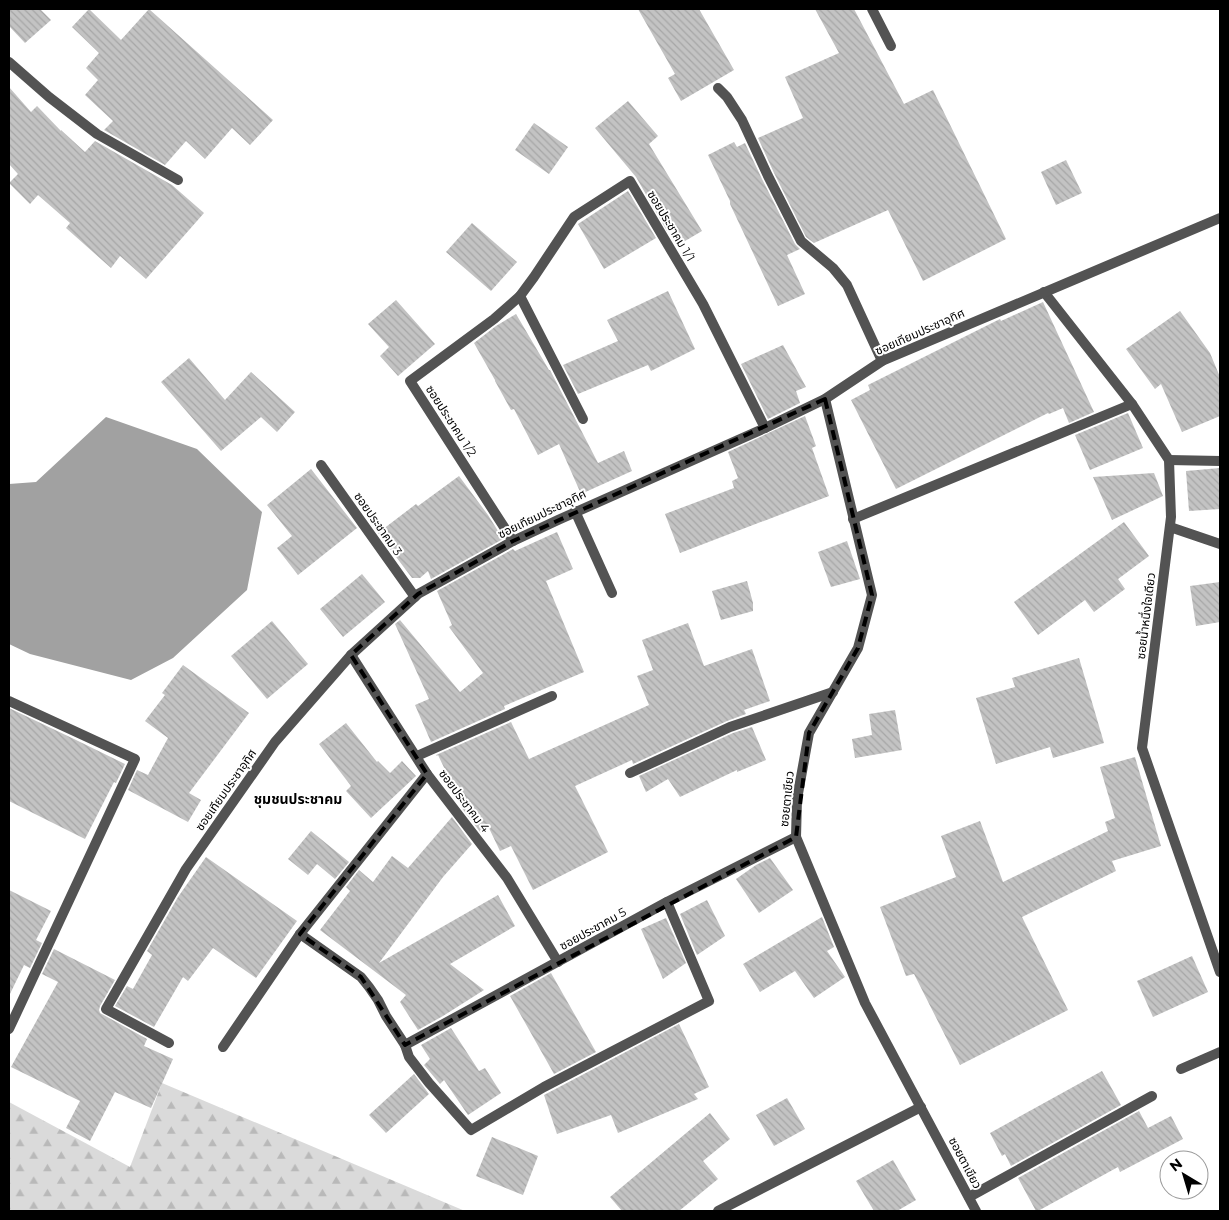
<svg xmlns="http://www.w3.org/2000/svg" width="1229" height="1220" font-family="Montserrat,'Noto Sans Thai',sans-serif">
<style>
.forest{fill:url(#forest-firs)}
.water{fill:#a1a1a1}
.building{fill:url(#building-back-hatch)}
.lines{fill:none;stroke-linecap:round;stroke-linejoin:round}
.lane{stroke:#535353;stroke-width:10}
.street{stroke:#535353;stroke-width:10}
.marked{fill:none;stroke:#000;stroke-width:4;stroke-dasharray:10 6;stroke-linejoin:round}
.labels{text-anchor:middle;stroke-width:4;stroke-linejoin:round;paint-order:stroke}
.street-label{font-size:12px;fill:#000;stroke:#fff}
.neighbourhood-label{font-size:14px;font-weight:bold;fill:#000;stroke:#fff}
</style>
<defs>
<pattern id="forest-firs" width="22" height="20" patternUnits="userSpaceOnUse" patternTransform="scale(1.25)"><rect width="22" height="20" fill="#dadada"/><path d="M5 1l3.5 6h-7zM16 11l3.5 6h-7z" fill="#b9b9b9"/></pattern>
<pattern id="building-back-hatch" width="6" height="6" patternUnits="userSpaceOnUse" patternTransform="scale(1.25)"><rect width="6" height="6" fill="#c3c3c3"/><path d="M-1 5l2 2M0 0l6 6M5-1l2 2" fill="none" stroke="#a6a6a6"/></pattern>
</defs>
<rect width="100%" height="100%" fill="#fff"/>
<path class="forest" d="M162,1083L465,1211H9V1102L130,1167Z"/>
<path class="water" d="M106,417L197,449L262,512L247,590L173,658L131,680L30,654L9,644V484L36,482Z"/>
<g class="building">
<path d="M9,9H40L51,20L25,43L9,26Z"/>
<path d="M89,9L121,40L149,9L273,120L250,145L232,128L205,159L186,141L165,165L104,130L113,121L85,95L98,80L86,68L99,53L72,27Z"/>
<path d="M638,9H699L734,70L681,101L668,78L675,74Z"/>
<path d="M815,9H854L904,104L933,90L1006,239L923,281L888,210L814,243L806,237L774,173L758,138L803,118L785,77L839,53Z"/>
<path d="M9,87L31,112L37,106L61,131V130L85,152L95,141L172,185L204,213L146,279L120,256L111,268L66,228L70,223L38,195L30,204L9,183L18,174L9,164Z"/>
<path d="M628,101L658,136L649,144L702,231L680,244L670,229L667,231L636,177L595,128Z"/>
<path d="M534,123L568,147L549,174L515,150Z"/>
<path d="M734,142L737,147L745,143L762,179L795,244L800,249L787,255L805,294L778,306L730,204V201L708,155Z"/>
<path d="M1066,160L1082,193L1056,205L1041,172Z"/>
<path d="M628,191L656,238L604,269L578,224Z"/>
<path d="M472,223L517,262L491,291L446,252Z"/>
<path d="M668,291L695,349L651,371L648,365L578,394L563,365L618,341L607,320Z"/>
<path d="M396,300L435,344L398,376L380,356L389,347L368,324Z"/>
<path d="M1043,302L1094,412L1069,423L1063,408L1049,414L1048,413L896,489L851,400L870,390L868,385L1000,319L1001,321Z"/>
<path d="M1180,311L1210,353L1220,377V416L1182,432L1161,384L1155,389L1126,349Z"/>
<path d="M516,314L549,370H550L598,463L624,451L632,471L581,494L559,444L538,455L514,409L511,410L495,381V380L474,343L496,326Z"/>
<path d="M783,345L806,387L796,391L800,403L768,419L741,364Z"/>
<path d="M189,358L225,400L251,372L295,412L277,432L261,417L221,451L161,382Z"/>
<path d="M1128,413L1143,448L1090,470L1075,435Z"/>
<path d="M805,416L816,446L812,448L829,496L680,553L665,514L734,488L732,481L738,478L728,452Z"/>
<path d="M1220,468V509L1189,511L1186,471Z"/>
<path d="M311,469L357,528L298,575L277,548L292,536L267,505Z"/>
<path d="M1154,473L1163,496L1112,520L1093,477Z"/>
<path d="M459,476L488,515L503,539L431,579L428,571L420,578H412L378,533L416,504L418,506Z"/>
<path d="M1124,522L1149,556L1118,579L1125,589L1094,612L1085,600L1038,635L1014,602Z"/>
<path d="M557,532L573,569L546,581L584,672L504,706L505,709L431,742L415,705L429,699L395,624L400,620L460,692L483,673L449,627L452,625L437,591L513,549L515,551Z"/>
<path d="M847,541L860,579L831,587L818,552Z"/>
<path d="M362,574L385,602L343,637L320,609Z"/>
<path d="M747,581L753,603V611L721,620L712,591Z"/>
<path d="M1220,582V622L1196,626L1190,586Z"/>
<path d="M272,621L308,664L267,699L231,656Z"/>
<path d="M688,623L704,666L752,649L770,701L744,710L746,714L727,721L633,764L632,760L575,786L608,852L533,890L511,846L500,851L488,826L481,833L461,807L462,805L438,755L437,756L436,755L511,722L529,759L649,705L637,676L653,670L642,640Z"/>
<path d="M1079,658L1104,743L1053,758L1050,747L996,764L976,698L1015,687L1012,678Z"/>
<path d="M183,665L249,713L189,793L201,800L188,822L128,790L137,770L148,775L168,738L145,721L165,695L162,693Z"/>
<path d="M9,708L74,739L125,764L116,783L114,782L85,839L9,801Z"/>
<path d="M895,710L902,750L855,758L852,739L872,735L869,714Z"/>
<path d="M346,723L377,762L378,761L390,773L402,761L416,776L371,818L346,791L351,786L319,744Z"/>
<path d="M752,727L766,760L737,772V770L680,797L668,779L646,792L639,776L733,733Z"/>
<path d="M1135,757L1161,846L1112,861L1116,871L1022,917L1068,1010L960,1065L914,974L906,976L880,907L956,877L941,836L980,821L1003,882L1108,831L1105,822L1115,818L1100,767Z"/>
<path d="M452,817L472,844L443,877L379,963L498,895L515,926L450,964L484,990L443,1016L418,1030L400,1002L406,995L320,930L350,891L346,887L359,870L373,882L392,856L408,868Z"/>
<path d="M311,831L349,862L335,879L317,864L308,875L288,859Z"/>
<path d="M206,857L297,921L256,978L213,948L188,981L183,977L154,1027L115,1006L127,986L133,989L152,955L147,951L178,897Z"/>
<path d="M770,858L793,890L759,913L736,879L756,865Z"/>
<path d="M9,890L51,911L36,940L42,943L30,968L24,965L9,996Z"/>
<path d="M707,900L725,936L697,955L680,914Z"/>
<path d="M822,917L834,947L827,951L845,977L814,998L795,971L760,992L743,964Z"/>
<path d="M666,918L686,963L663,979L641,929Z"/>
<path d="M54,949L115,980L100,1006L99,1010L100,1013L147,1039L144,1046L173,1059L151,1108L115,1092L90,1141L66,1128L80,1101L11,1067L58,982L42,974Z"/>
<path d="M1192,956L1208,992L1153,1017L1137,981Z"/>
<path d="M551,973L596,1052L554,1074L510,996Z"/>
<path d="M679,1024L709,1087L694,1094L698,1099L618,1133L611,1115L557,1134L544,1095Z"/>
<path d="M451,1028L479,1071L485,1068L501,1093L468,1115L444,1080L440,1084L424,1065L430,1059L421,1045Z"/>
<path d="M1102,1071L1121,1105L1011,1166L1005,1154L1002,1156L990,1133Z"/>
<path d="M414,1074L429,1094L386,1133L369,1115Z"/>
<path d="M787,1098L805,1129L774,1146L756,1115Z"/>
<path d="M1139,1111L1148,1128L1171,1116L1183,1139L1120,1172L1118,1167L1038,1211H1036L1018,1178Z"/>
<path d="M710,1113L730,1139L703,1161L718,1179L679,1211H622L610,1197Z"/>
<path d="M492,1137L538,1156L523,1195L476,1176Z"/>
<path d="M893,1160L916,1200L897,1211H874L856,1181Z"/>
</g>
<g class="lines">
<g class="lane">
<path d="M872,9L891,46"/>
<path d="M9,62L49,97L97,134L178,180"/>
<path d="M1170,527L1220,544"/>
<path d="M9,701L135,759L9,1029"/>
</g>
<g class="street">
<path d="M718,88L727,97L742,120L768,176L801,241L833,268L847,285L882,361"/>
<path d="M1044,292L1132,404L1169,460L1171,517L1142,748L1220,972"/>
<path d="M520,296L583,419"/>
<path d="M825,399L872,595L858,648L809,733L797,799L796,837L865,1003L976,1211"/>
<path d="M1169,460L1220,461"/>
<path d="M321,465L415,597"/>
<path d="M575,511L612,593"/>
<path d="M853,519L1132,404"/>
<path d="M513,541L410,381L494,319L520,296L534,277L574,217L630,181L703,304L765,428"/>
<path d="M351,655L427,774L507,878L558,962"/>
<path d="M417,756L552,696"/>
<path d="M630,773L730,727L833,692"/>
<path d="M300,934L361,977L369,987L378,1000L386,1016L405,1045L409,1057L429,1083L471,1130L544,1087L709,1001L667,902"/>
<path d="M169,1043L106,1009L186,869L275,742L351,655L418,594L513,541L558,520L765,428L825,399L882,361L1220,218"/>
<path d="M405,1045L667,902L796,837"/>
<path d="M223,1047L300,934L427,774"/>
<path d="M1181,1069L1220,1052"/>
<path d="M969,1197L1152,1096"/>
<path d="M718,1211L921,1107"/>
</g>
</g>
<path class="marked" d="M825,399L872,595L858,648L809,733L796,837L405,1045L361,977L300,934L427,774L351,655L418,594L513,541Z"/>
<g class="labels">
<g class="street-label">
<text transform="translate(671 226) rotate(59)" y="4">ซอยประชาคม 1/1</text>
<text transform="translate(920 332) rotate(-24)" y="4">ซอยเทียมประชาอุทิศ</text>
<text transform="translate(451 421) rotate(57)" y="4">ซอยประชาคม 1/2</text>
<text transform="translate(542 514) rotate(-26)" y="4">ซอยเทียมประชาอุทิศ</text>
<text transform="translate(378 524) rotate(55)" y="4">ซอยประชาคม 3</text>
<text transform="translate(1146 616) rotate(-83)" y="4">ซอยน้ำหนึ่งใจเดียว</text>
<text transform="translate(226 790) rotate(-55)" y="4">ซอยเทียมประชาอุทิศ</text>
<text transform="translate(787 799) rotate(-84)" y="4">ซอยตาเขียว</text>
<text transform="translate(464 801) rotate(53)" y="4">ซอยประชาคม 4</text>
<text transform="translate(593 929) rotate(-29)" y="4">ซอยประชาคม 5</text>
<text transform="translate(965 1163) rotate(62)" y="4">ซอยตาเขียว</text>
</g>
<g class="neighbourhood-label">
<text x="298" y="804">ชุมชนประชาคม</text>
</g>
</g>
<rect width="1229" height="1220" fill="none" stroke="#000000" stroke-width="20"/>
<g transform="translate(1184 1175) rotate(322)"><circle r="24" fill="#ffffff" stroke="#999999"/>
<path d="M0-4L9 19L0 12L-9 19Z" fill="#000000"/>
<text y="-8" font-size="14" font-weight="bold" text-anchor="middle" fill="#000000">N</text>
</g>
</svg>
